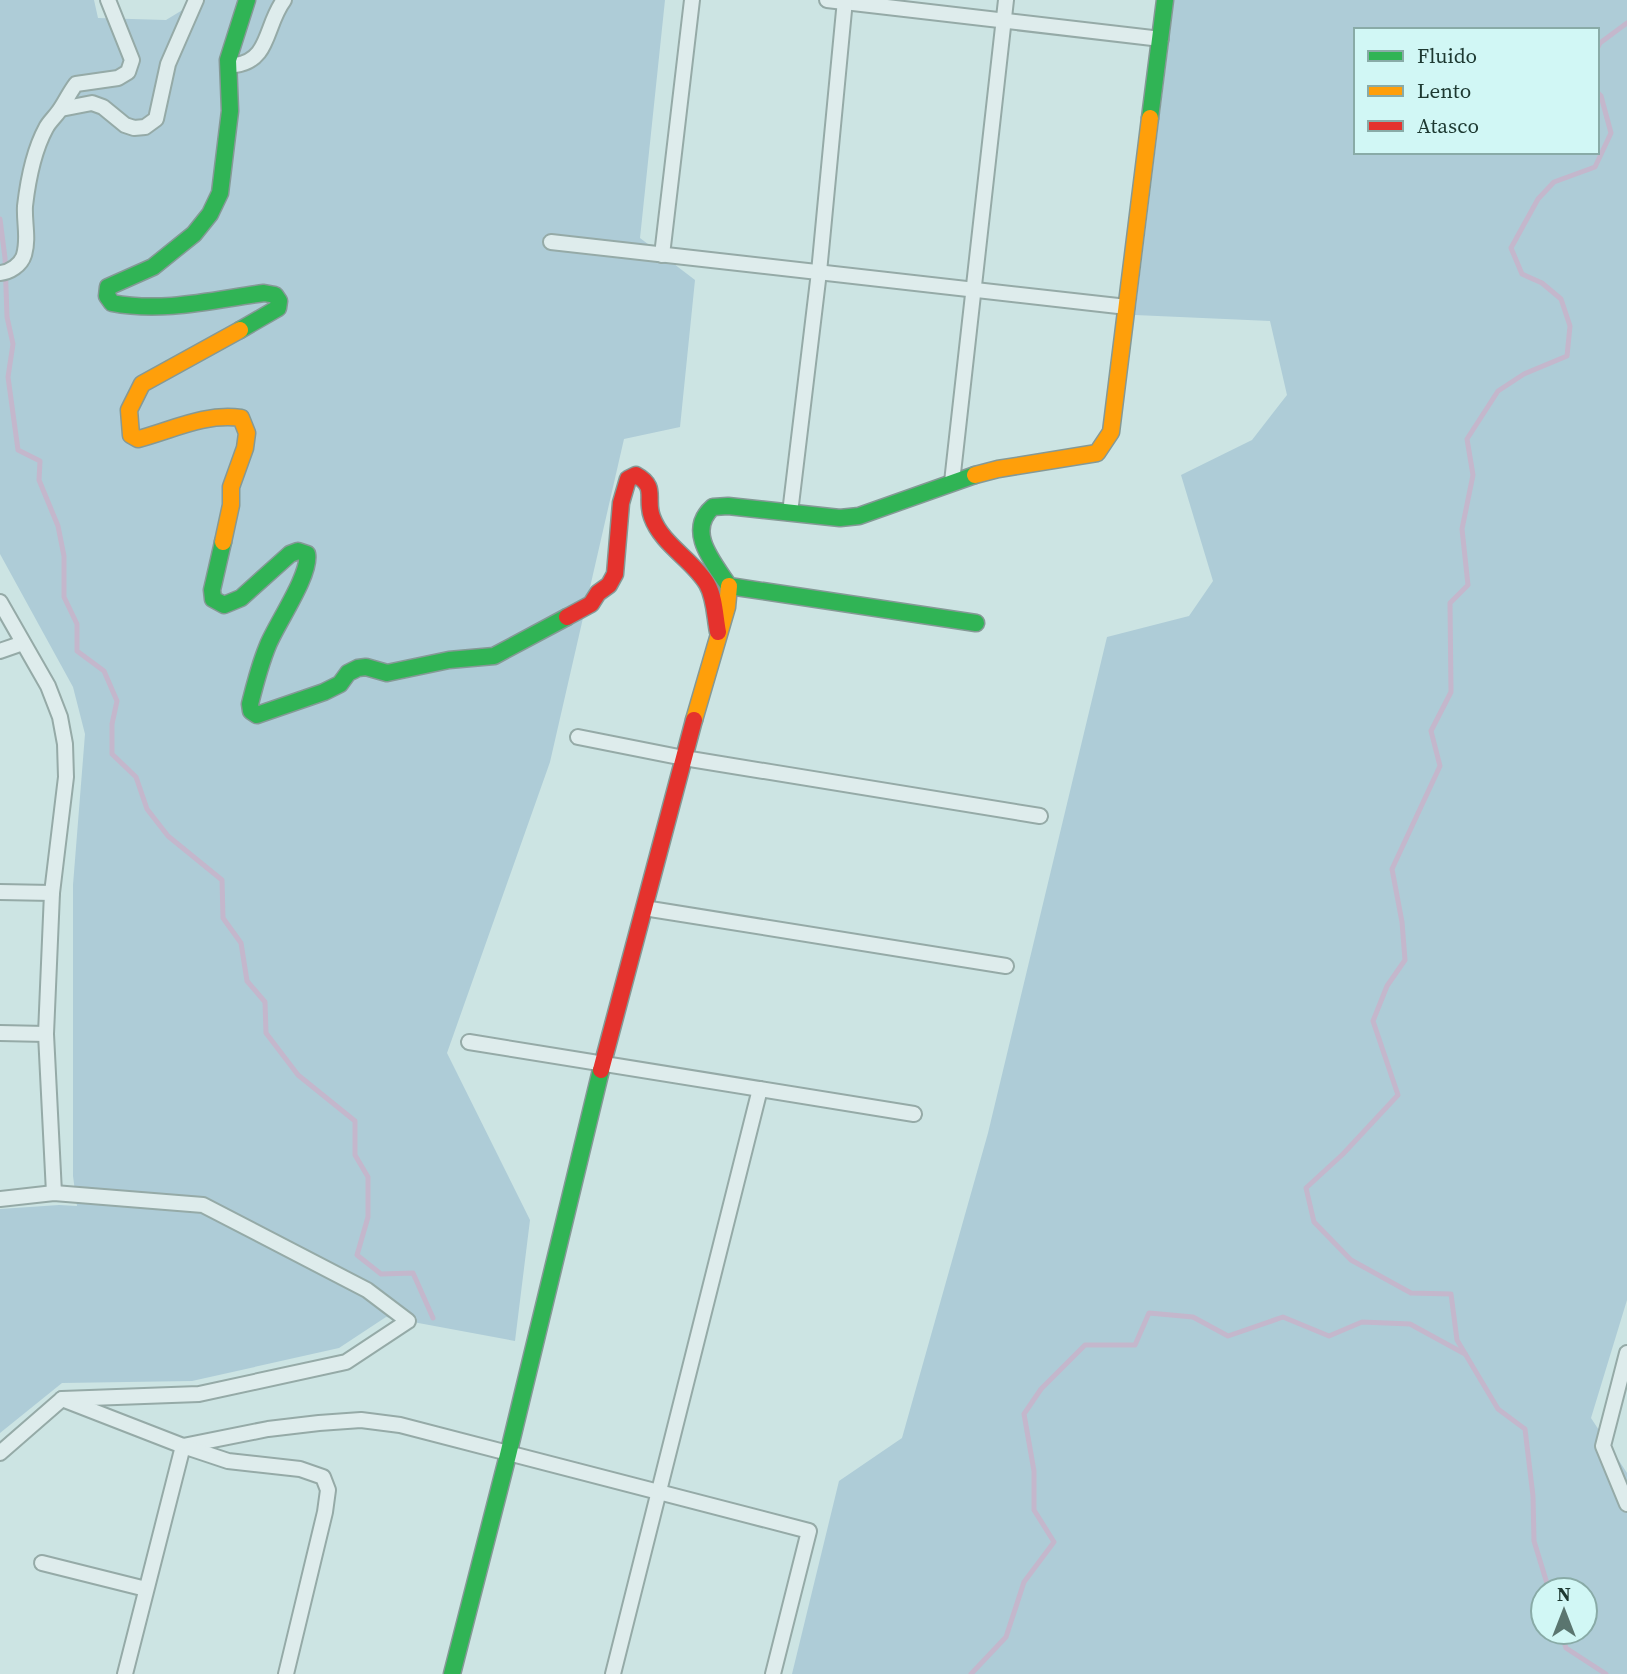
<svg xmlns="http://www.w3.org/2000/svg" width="1627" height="1674" font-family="'Source Serif 4',serif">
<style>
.green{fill:#aeccd7;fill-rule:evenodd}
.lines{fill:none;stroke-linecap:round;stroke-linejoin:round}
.stream{stroke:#c4b7cc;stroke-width:5}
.street-casing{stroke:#95aaa7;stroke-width:18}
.fast-casing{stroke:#859996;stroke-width:19}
.slow-casing{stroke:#859996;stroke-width:19}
.jam-casing{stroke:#859996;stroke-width:19}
.street{stroke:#deecec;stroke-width:14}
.fast{stroke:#30b455;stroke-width:16}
.slow{stroke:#ff9f0a;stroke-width:16}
.jam{stroke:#e5322d;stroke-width:16}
</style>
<rect width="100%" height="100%" fill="#cce4e3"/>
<g class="green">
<path d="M0,0H94L98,18L166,20L199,0H665L640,238L695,280L680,427L624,439L550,762L447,1053L530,1220L515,1341L386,1317L339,1348L192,1381L62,1383L0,1433V1209L59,1205L77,1206L73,1176V885L85,734L73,687L0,554Z"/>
<path d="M1174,0H1627V1300L1591,1418L1627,1473V1674H792L839,1481L902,1438L988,1133L1107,637L1189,616L1213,581L1181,475L1252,440L1287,395L1270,321L1135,315ZM1356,30H1597V152H1356ZM1543,1590H1585V1632H1543Z"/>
</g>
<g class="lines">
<g class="stream">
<path d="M1597,49L1600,43L1627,23"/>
<path d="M0,219L5,258L7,317L13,344L8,377L18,450L40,461L39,480L58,526L64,556V597L77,624V651L104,671L117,701L112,724V754L136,777L147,809L168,836L222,880L223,918L241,943L247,981L265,1002L266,1033L298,1075L355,1121V1155L368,1177V1217L357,1255L381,1274L413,1273L433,1318"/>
<path d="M1549,1590L1534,1541L1533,1496L1525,1429L1498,1409L1457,1340L1451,1294L1411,1293L1351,1260L1314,1222L1306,1188L1343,1154L1398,1095L1373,1021L1387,986L1405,960L1402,922L1392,869L1440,766L1431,731L1451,692L1450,603L1468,585L1462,529L1473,475L1467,439L1498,391L1524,374L1567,356L1570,326L1561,299L1542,283L1522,274L1511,248L1538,199L1554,182L1595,167L1611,133L1601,96L1597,92"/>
<path d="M1561,1632L1566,1648L1606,1674"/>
<path d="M971,1674L1006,1637L1024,1582L1054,1542L1034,1510V1471L1024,1414L1041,1389L1085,1345H1135L1149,1313L1193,1317L1228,1336L1283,1317L1329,1336L1362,1322L1410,1324L1465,1354"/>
</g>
<defs>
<g id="street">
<path d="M827,0L1161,39"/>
<path d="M228,60L235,65C270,61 265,25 284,0"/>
<path d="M61,109L92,103L103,107L125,125L134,128L145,127L156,119L168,64L196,0"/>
<path d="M551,242L1127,307"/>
<path d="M662,255L692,0"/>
<path d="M0,273C10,272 21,265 24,255C29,238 24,223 25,206C28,180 33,152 46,128C49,122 55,117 59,111C65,103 69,93 76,84L118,78L128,72L132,60L108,0"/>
<path d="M952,482L1006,0"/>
<path d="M790,513L819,272L845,0"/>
<path d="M0,602L48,686L60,717L65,744L66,777L52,893L46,1034L54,1193"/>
<path d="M0,651L23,643"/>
<path d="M578,737L684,758L1040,816"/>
<path d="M0,892L52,893"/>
<path d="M644,908L1006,966"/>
<path d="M0,1033L46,1034"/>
<path d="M469,1042L914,1114"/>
<path d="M0,1199L54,1193L203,1205L367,1290L408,1321L346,1362L199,1394L62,1399L0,1453"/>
<path d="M1627,1353L1603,1446L1627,1504"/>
<path d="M62,1399L183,1446L268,1429L319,1423L361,1420L400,1425L809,1531L773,1674"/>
<path d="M42,1563L146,1589"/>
<path d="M125,1674L183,1446L228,1461L300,1469L323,1477L328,1490L325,1512L286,1674"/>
<path d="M613,1674L760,1089"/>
</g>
<g id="fast">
<path d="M1150,118L1165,0"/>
<path d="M240,330L278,308L279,301L275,295L264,293C213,300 163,313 112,303L107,296L108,287L153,267L194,234L210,214L220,193L230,111L228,60L247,0"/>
<path d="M975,475L859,516L840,518L728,506L713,507C685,531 714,563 729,586L976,623"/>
<path d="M223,542L212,590L213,599L224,605L241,598L290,554L298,551L307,554C311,574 277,623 268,645C260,664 255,684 250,704L251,711L257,715L324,692L340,684L348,673L358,668L366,667L387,673L449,660L494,656L567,617"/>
<path d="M452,1674L508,1455L601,1070"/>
</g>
<g id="slow">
<path d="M975,475L998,469L1097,453L1111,432L1150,118"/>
<path d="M223,542L231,505V487L245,448L247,433L241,418C204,413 173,430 138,439L131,435L129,410L142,384L240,330"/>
<path d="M694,720L727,607L729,586"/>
</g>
<g id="jam">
<path d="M567,617L591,604L598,593L609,585L615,574L621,503L628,479L636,475C658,487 645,498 652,517C662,545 693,560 707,584C715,598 715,617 718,632"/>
<path d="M601,1070L694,720"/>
</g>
</defs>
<use href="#street" class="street-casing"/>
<use href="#fast" class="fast-casing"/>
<use href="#slow" class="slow-casing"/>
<use href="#jam" class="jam-casing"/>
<use href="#street" class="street"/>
<use href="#fast" class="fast"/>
<use href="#slow" class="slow"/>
<use href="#jam" class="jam"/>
</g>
<rect x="1354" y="28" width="245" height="126" fill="#d1f7f5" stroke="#89aba7" stroke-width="2"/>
<rect x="1368" y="51" width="35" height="10" fill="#30b455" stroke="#89aba7" stroke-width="2"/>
<text x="1417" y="63" font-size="21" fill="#1d3931">Fluido</text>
<rect x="1368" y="86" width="35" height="10" fill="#ff9f0a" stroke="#89aba7" stroke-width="2"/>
<text x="1417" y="98" font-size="21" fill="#1d3931">Lento</text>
<rect x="1368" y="121" width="35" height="10" fill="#e5322d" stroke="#89aba7" stroke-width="2"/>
<text x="1417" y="133" font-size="21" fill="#1d3931">Atasco</text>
<g transform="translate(1564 1611)"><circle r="33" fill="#d1f7f5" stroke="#89aba7" stroke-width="2"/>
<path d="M0-5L12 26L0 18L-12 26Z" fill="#5a756f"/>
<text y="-10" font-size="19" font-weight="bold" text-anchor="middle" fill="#1d3931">N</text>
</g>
</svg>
